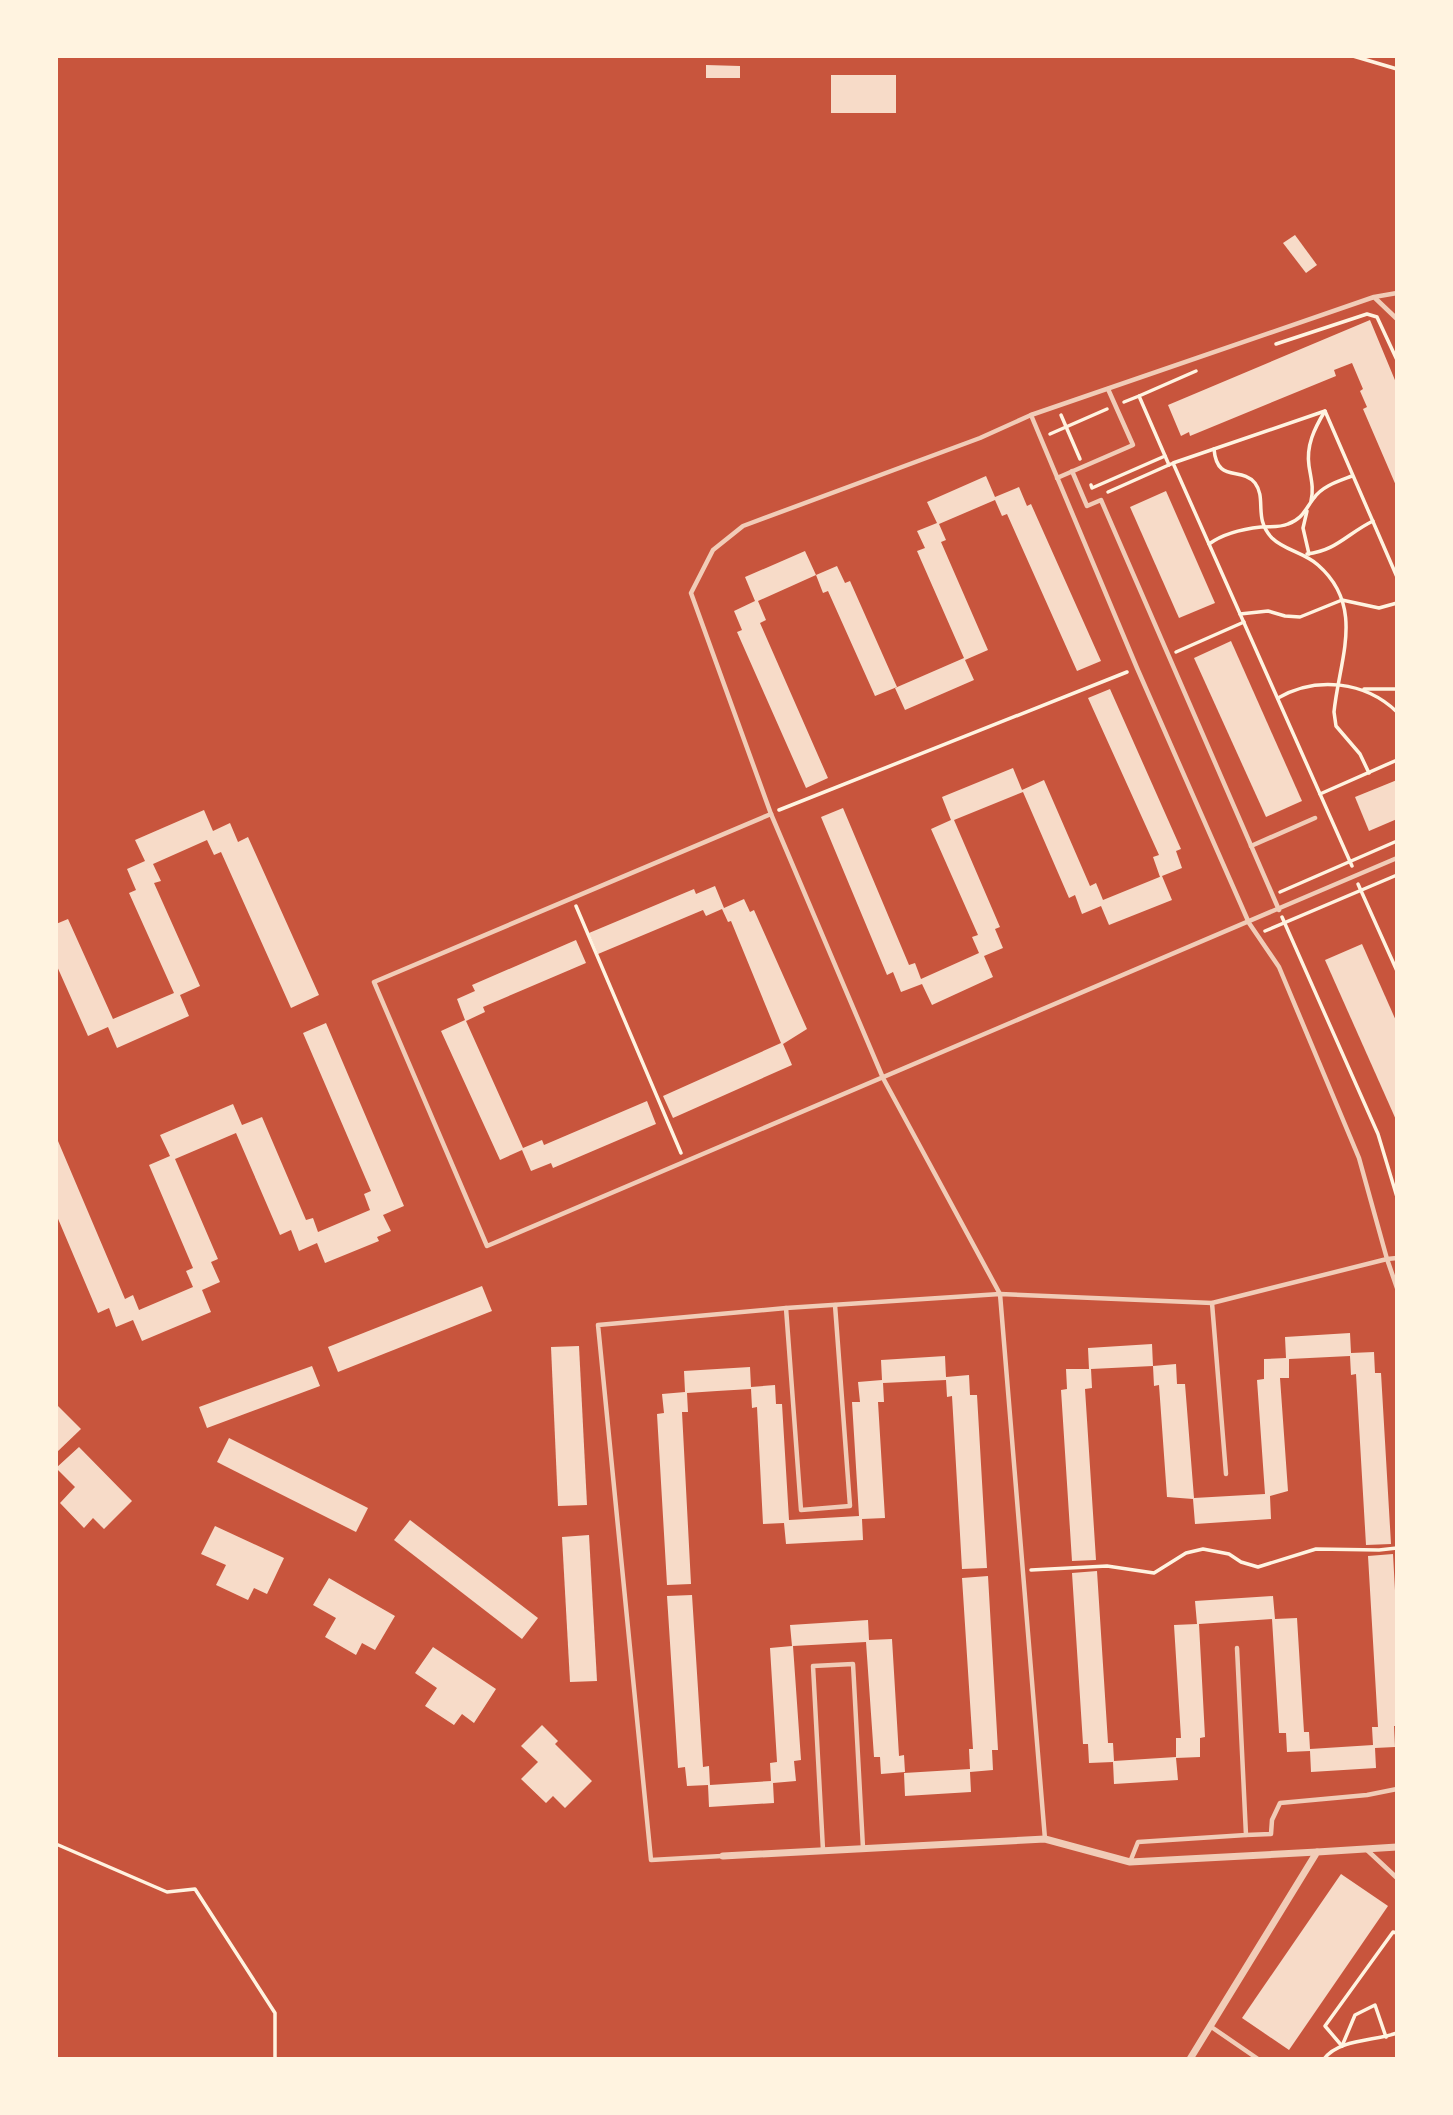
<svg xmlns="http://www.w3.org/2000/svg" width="1453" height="2115" font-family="'DejaVu Sans',sans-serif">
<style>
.building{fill:#f7dbc8}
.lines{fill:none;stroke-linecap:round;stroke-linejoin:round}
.path{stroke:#fff3e0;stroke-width:3.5}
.service{stroke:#f1ccb7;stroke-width:4.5}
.minor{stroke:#f1ccb7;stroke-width:7}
</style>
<rect width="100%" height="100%" fill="#c8553d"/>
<g class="building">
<path d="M706,65L740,66V78H706Z"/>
<rect x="831" y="75" width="65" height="38"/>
<path d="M1295,235L1317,265L1306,273L1283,243Z"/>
<path d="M1370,320L1397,385V488L1363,409L1367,407L1360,391L1363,389L1352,363L1334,370L1336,376L1190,436L1189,432L1181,436L1168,405Z"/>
<path d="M986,476L995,497L1019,487L1027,506L1031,504L1101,661L1077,671L1007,514L1002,516L995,500L939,524L946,540L941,542L988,650L965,660L974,680L905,710L895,688L964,658L917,551L925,548L917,531L937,523L927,502Z"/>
<path d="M1166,491L1215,603L1179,618L1130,507Z"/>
<path d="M805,551L816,575L837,566L845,583L850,581L897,687L875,696L828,591L823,593L816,575L758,601L766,620L760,623L828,778L806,788L737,632L742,630L734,611L755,601L745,577Z"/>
<path d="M1231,641L1302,801L1266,817L1194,658Z"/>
<path d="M1110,689L1181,849L1176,851L1182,868L1162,876L1172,900L1109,925L1101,906L1082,914L1075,895L1069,898L1023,792L954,820L1000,927L995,929L1003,948L984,956L993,977L932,1005L922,984L901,992L893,972L887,975L821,817L843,808L909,965L915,963L921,979L979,953L972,937L978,935L931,829L951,820L942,797L1013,768L1022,790L1044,780L1090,886L1096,883L1103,900L1162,876L1160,877L1153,857L1159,855L1088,698Z"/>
<path d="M1397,780V819L1369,831L1355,797Z"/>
<path d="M204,810L213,831L230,823L238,842L248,837L319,995L291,1008L221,852L214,855L207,840L153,864L161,881L154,883L200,986L180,995L189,1016L117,1048L108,1027L88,1036L56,964V924L68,919L113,1019L174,993L129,893L136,890L127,869L145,861L135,840Z"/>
<path d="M715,886L724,908L744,899L750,912L754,910L807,1029L783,1044L792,1065L673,1118L663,1096L781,1043L731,921L728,922L722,909L706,916L703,910L598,954L589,933L694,889L696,894Z"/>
<path d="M576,940L586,963L483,1007L485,1012L466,1021L523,1148L542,1140L544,1145L647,1101L656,1124L553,1168L551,1163L531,1171L522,1150L500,1160L441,1031L465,1020L457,999L475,991L472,985Z"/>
<path d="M1362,944L1397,1023V1122L1325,960Z"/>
<path d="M326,1023L404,1206L383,1215L391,1231L377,1237L379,1241L325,1263L317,1243L299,1251L291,1230L280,1235L236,1133L175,1159L218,1259L211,1262L220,1282L202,1290L211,1312L142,1341L133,1320L116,1327L109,1308L98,1313L56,1214V1142L58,1141L125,1299L133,1295L139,1310L193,1287L186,1271L193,1268L149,1165L170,1156L160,1135L233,1104L242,1125L262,1117L306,1220L313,1218L318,1232L370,1210L364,1194L371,1191L303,1033Z"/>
<path d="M482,1286L492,1311L338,1372L328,1347Z"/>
<path d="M1350,1333L1351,1353L1374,1352L1375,1373H1381L1391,1544L1366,1545L1356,1374L1351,1375L1350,1356L1289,1359V1378H1280L1288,1491L1270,1496L1271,1519L1195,1524L1193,1499L1167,1497L1159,1385L1154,1386L1153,1366L1176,1364L1177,1384H1185L1194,1498L1265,1494L1257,1380L1264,1379V1359L1286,1358L1285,1337Z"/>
<path d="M1152,1344L1153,1366L1091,1369L1092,1388L1085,1389L1096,1560L1072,1561L1061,1390L1067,1389L1066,1369H1089L1088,1348Z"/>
<path d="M579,1346L587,1505L558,1506L551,1347Z"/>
<path d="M945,1356L946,1377L969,1375L970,1395H977L987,1568L962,1569L952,1396L947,1397L946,1380L883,1383L884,1402H878L885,1518L862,1519L863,1540L786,1544L784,1523L763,1524L757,1407L752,1408L751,1389L717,1391L687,1393L688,1412H682L691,1584L667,1585L657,1414L664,1413L662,1394L685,1392L684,1371L750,1367L751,1387L775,1385L776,1404H782L789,1520L859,1516L852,1402H860L858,1382L882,1380L881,1360Z"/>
<path d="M312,1366L320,1386L207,1428L199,1407Z"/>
<path d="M56,1404L81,1429L56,1453Z"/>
<path d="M229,1438L368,1508L356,1532L217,1462Z"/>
<path d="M79,1447L132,1501L104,1529L93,1518L84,1528L60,1503L75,1487L56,1468Z"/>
<path d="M410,1520L538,1618L522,1639L394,1540Z"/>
<path d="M215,1526L284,1558L267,1594L254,1588L248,1600L216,1585L226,1565L201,1554Z"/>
<path d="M589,1535L597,1681L570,1682L562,1537Z"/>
<path d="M1393,1554L1397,1627V1726H1394L1395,1747L1375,1748L1376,1768L1311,1772L1310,1751L1287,1752L1286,1733H1279L1272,1619L1199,1624L1205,1737L1200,1738V1757L1176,1758L1178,1780L1114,1784L1113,1762L1089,1763L1088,1744H1083L1072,1573L1097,1571L1108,1743H1113L1114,1761L1176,1757V1738H1181L1174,1625L1197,1624L1195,1601L1273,1596L1275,1619L1297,1618L1304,1732H1309L1310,1749L1373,1745L1372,1727H1378L1368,1556Z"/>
<path d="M988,1576L998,1750H992L993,1770L970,1772L971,1792L905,1796L904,1773L970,1769L969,1749H973L962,1578Z"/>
<path d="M329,1578L395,1616L375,1650L362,1643L356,1655L325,1637L336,1618L313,1605Z"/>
<path d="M692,1595L703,1767L709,1766L710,1785L771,1781L770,1763L777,1762L770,1648L792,1646L790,1625L868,1620L869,1640L892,1639L899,1756L904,1755L905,1772L881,1774L880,1757H874L866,1642L793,1646L801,1760L794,1761L796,1781L773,1783L774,1803L709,1807L708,1785L687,1786L685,1767L678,1768L667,1596Z"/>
<path d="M433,1647L496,1689L474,1723L462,1714L454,1725L425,1706L437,1688L415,1673Z"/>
<path d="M542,1725L558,1741L555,1744L592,1781L565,1808L553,1796L546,1803L521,1779L538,1762L521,1746Z"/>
<path d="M1341,1874L1388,1906L1289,2050L1242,2018Z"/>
</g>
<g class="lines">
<g class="path">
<path d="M1353,56L1397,69"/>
<path d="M1276,344L1367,314L1377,317L1397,360"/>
<path d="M1124,402L1139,396"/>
<path d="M1061,415L1080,459"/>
<path d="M1050,434L1107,409"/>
<path d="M1214,449C1217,484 1241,466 1255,483C1267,499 1253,518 1272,538C1284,550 1305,553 1318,565C1366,607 1339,660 1334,712L1336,726L1360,754L1369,773"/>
<path d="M1169,465L1139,396L1196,371"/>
<path d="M1091,485L1092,488L1165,456"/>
<path d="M1108,492L1171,464"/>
<path d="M1311,501C1314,488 1311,479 1309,466C1306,446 1314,429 1325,411"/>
<path d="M1307,511L1303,528L1309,554"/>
<path d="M1209,544C1224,533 1243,529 1261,527C1270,526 1279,528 1288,524C1303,519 1305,509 1314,498C1322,486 1339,481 1352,476"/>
<path d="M1307,554C1336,551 1348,533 1373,521"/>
<path d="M1240,614L1268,611L1285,616L1300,617L1342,600L1379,608L1397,603"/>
<path d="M1176,652L1244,622"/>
<path d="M1364,689H1397"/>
<path d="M1278,698C1316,676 1365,681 1397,712"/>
<path d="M1320,794L1397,760"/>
<path d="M779,810L1127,672"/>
<path d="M1352,866L1173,463L1325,411L1397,577"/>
<path d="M1358,884L1397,971"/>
<path d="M1280,892L1397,841"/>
<path d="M576,906L681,1153"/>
<path d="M1282,917L1378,1134L1397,1197"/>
<path d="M1265,931L1397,875"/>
<path d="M1031,1570L1107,1566L1154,1573L1186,1553L1203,1549L1229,1554L1241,1562L1258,1567L1316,1549L1379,1550L1397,1548"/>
<path d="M56,1844L167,1892L195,1889L275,2013V2059"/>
<path d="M1342,2046L1325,2026L1393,1932L1397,1933"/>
<path d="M1342,2046L1355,2015L1375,2005L1386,2037"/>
<path d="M1324,2059C1338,2039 1375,2041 1397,2033"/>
</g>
<g class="service">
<path d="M1375,298L1397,319"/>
<path d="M1072,471L1087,506L1101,500L1279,910"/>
<path d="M1057,478L1133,445L1108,389"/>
<path d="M771,814L374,982L487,1246L1397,858"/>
<path d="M1251,846L1315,818"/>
<path d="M1397,1258L1387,1259L1397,1288"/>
<path d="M1212,1303L1226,1474"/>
<path d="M786,1308L801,1510L850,1506L835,1305"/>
<path d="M1246,1835L1271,1834L1272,1820L1280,1803L1367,1795L1397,1789"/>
<path d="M1045,1839L1000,1294L883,1078L771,814L691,593L713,550L743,526L980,438L1031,415L1374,297L1397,293"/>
<path d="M823,1850L813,1666L853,1664L863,1848"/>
<path d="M1367,1850L1397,1878"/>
<path d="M722,1856L651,1860L598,1325L786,1308L1000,1294L1212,1303L1387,1259L1359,1158L1279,967L1249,923L1137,668L1031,415"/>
<path d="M1130,1862L1138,1842L1246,1835L1237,1648"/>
<path d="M1210,2026L1258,2059"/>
</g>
<g class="minor">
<path d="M723,1856L1045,1839L1130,1862L1317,1852"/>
<path d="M1190,2059L1317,1852L1397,1847"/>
</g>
</g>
<rect width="1453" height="2115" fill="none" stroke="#fff3e0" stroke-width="116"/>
</svg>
